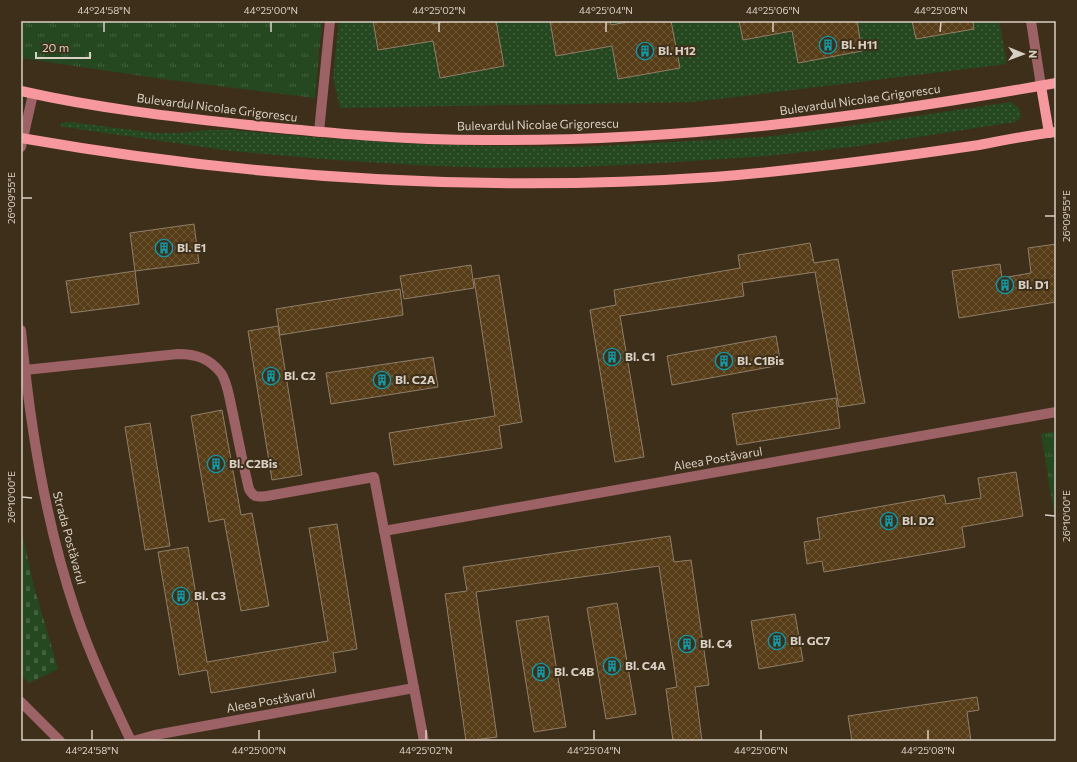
<svg xmlns="http://www.w3.org/2000/svg" width="1077" height="762" font-family="Commissioner,sans-serif">
<style>
.grass{fill:url(#grass-dots)}
.cemetery{fill:url(#cemetery-stones)}
.park{fill:url(#park-tufts)}
.building{fill:url(#building-cross-hatch);stroke:#907e68}
.lines{fill:none;stroke-linecap:round;stroke-linejoin:round}
.minor{stroke:#9c6266;stroke-width:10}
.major{stroke:#f6989e;stroke-width:10}
.ticks{fill:none;stroke:#d9d0c4;stroke-width:1.5}
.labels{text-anchor:middle;stroke-width:4;stroke-linejoin:round;paint-order:stroke}
.poi-label{font-size:12px;font-weight:bold;fill:#d9d0c4;stroke:#3e2f1b;text-anchor:start}
.street-label{font-size:12px;fill:#d9d0c4;stroke:#3e2f1b}
.neatline{fill:none;stroke:#d9d0c4;stroke-width:1.5}
.ticks-label{font-size:10px;text-anchor:middle;fill:#d9d0c4}
</style>
<defs>
<pattern id="grass-dots" width="8" height="8" patternUnits="userSpaceOnUse"><rect width="8" height="8" fill="#254820"/><path d="M2 2h.1M6 6h.1" fill="none" stroke="#44613f" stroke-width="1.8" stroke-linecap="round"/></pattern>
<pattern id="cemetery-stones" width="16" height="16" patternUnits="userSpaceOnUse"><rect width="16" height="16" fill="#254820"/><path d="M2 7V4a2 2 0 0 1 4 0v3zM10 15v-3a2 2 0 0 1 4 0v3z" fill="#44613f"/></pattern>
<pattern id="park-tufts" width="24" height="20" patternUnits="userSpaceOnUse"><rect width="24" height="20" fill="#254820"/><path d="M3 7l-1-3M5 7V3M7 7l1-3M15 17l-1-3M17 17v-4M19 17l1-3" fill="none" stroke="#44613f"/></pattern>
<pattern id="building-cross-hatch" width="8" height="8" patternUnits="userSpaceOnUse"><rect width="8" height="8" fill="#563c17"/><path d="M0 0l8 8M0 8l8-8" fill="none" stroke="#6e5737"/></pattern>
</defs>
<rect width="100%" height="100%" fill="#3e2f1b"/>
<g class="grass">
<path d="M339,21H999L1007,64L693,102L340,108L333,77Z"/>
<path d="M1011,102L1019,108L1021,117L1015,122L859,146L768,156L662,163L581,167L490,168L416,165L335,160L231,151L64,127L59,125L61,123L71,122L155,133H179L208,130H232L336,139L417,144L490,146L580,147L765,137L855,125Z"/>
</g>
<path class="cemetery" d="M21,528L34,587L58,669L29,683L21,675Z"/>
<g class="park">
<path d="M21,21H322L315,98L162,79L21,58Z"/>
<path d="M1056,431V526L1041,434Z"/>
</g>
<g class="building">
<path d="M373,21H433V24L449,21H496L504,66L440,78L433,41L378,50Z"/>
<path d="M550,21H610L611,25L633,21H671L680,68L618,79L612,46L556,56Z"/>
<path d="M739,21H857L862,51L798,63L792,31L743,40Z"/>
<path d="M912,21H973L974,29L916,39Z"/>
<path d="M194,224L199,263L135,271L130,233Z"/>
<path d="M810,243L814,263L838,259L865,403L839,407L815,272L742,283L744,296L620,316L644,457L615,462L590,310L616,305L614,290L740,268L738,255Z"/>
<path d="M1056,244V302L959,318L952,271L1000,264L1002,278L1031,273L1028,248Z"/>
<path d="M471,265L474,288L404,299L400,276Z"/>
<path d="M135,271L139,304L71,313L66,281Z"/>
<path d="M499,275L522,422L499,426L502,448L394,465L389,433L495,416L474,279Z"/>
<path d="M400,289L403,315L280,335L276,309Z"/>
<path d="M278,326L302,475L272,480L248,331Z"/>
<path d="M776,336L781,365L672,385L667,356Z"/>
<path d="M433,357L438,387L331,404L326,373Z"/>
<path d="M836,398L840,428L737,445L732,414Z"/>
<path d="M222,410L241,515L252,513L269,606L241,611L224,519L209,522L191,416Z"/>
<path d="M150,423L170,546L145,550L125,427Z"/>
<path d="M1016,472L1023,516L962,527L965,547L824,572L822,561L807,564L804,542L820,539L817,518L944,495L946,504L981,498L978,478Z"/>
<path d="M337,524L357,649L333,653L336,672L211,693L207,670L179,675L158,552L188,547L207,662L328,641L309,528Z"/>
<path d="M670,536L674,562L691,560L709,685L695,687L702,741H673L666,689L677,687L659,566L476,592L497,737L466,741L445,594L467,591L463,567Z"/>
<path d="M617,603L636,714L606,719L587,608Z"/>
<path d="M795,614L803,661L759,669L751,621Z"/>
<path d="M548,616L566,727L534,732L516,621Z"/>
<path d="M977,697L979,710L967,712L971,741H852L848,716Z"/>
</g>
<g class="lines">
<g class="minor">
<path d="M1031,21L1041,86"/>
<path d="M319,132L330,21"/>
<path d="M21,147L33,94"/>
<path d="M21,330C30,426 45,521 76,613C91,657 111,699 131,741"/>
<path d="M25,370L178,354C196,354 209,358 221,373C228,383 230,402 233,414C238,439 243,464 249,489C254,498 257,497 267,496L374,477L424,741"/>
<path d="M384,531L1056,412"/>
<path d="M21,702L60,741"/>
<path d="M133,741L155,735L414,688"/>
</g>
<g class="major">
<path d="M1041,86L1049,133"/>
<path d="M21,91C96,108 173,117 249,125C327,133 405,140 484,140C676,142 867,117 1056,83"/>
<path d="M21,138C249,178 483,193 714,177C802,170 891,158 979,145C1004,140 1030,135 1056,132"/>
</g>
</g>
<path class="ticks" d="M104,32V22M271,32V22M439,32V22M606,32V22M773,32V22M940,32L941,22M22,198H32M1045,216H1055M22,497L32,498M1045,515L1055,516M92,740V730M259,740V730M426,740V730M594,740V730M761,740V730M928,740V730"/>
<defs>
<symbol id="building-ring" viewBox="-11 -11 22 22"><circle r="9.5" fill="#3e2f1b" stroke="#0f9aa8" stroke-width="1.5"/><path d="M-4-6H4V6H1V3H-1V6H-4ZM-2.5-4.3h1.7v1.8h-1.7ZM.8-4.3h1.7v1.8H.8ZM-2.5-1h1.7V.8h-1.7ZM.8-1h1.7V.8H.8Z" fill="#0f9aa8"/></symbol>
</defs>
<g fill-rule="evenodd">
<use href="#building-ring" x="818" y="35" width="20" height="20"/>
<use href="#building-ring" x="635" y="41" width="20" height="20"/>
<use href="#building-ring" x="154" y="238" width="20" height="20"/>
<use href="#building-ring" x="995" y="275" width="20" height="20"/>
<use href="#building-ring" x="602" y="347" width="20" height="20"/>
<use href="#building-ring" x="714" y="351" width="20" height="20"/>
<use href="#building-ring" x="261" y="366" width="20" height="20"/>
<use href="#building-ring" x="372" y="370" width="20" height="20"/>
<use href="#building-ring" x="206" y="454" width="20" height="20"/>
<use href="#building-ring" x="879" y="511" width="20" height="20"/>
<use href="#building-ring" x="171" y="586" width="20" height="20"/>
<use href="#building-ring" x="767" y="631" width="20" height="20"/>
<use href="#building-ring" x="677" y="634" width="20" height="20"/>
<use href="#building-ring" x="602" y="656" width="20" height="20"/>
<use href="#building-ring" x="531" y="662" width="20" height="20"/>
</g>
<g class="labels">
<g class="poi-label">
<text x="841" y="49">Bl. H11</text>
<text x="658" y="55">Bl. H12</text>
<text x="177" y="252">Bl. E1</text>
<text x="1018" y="289">Bl. D1</text>
<text x="625" y="361">Bl. C1</text>
<text x="737" y="365">Bl. C1Bis</text>
<text x="284" y="380">Bl. C2</text>
<text x="395" y="384">Bl. C2A</text>
<text x="229" y="468">Bl. C2Bis</text>
<text x="902" y="525">Bl. D2</text>
<text x="194" y="600">Bl. C3</text>
<text x="790" y="645">Bl. GC7</text>
<text x="700" y="648">Bl. C4</text>
<text x="625" y="670">Bl. C4A</text>
<text x="554" y="676">Bl. C4B</text>
</g>
<g class="street-label">
<text transform="translate(860 100) rotate(-8)" y="4">Bulevardul Nicolae Grigorescu</text>
<text transform="translate(217 108) rotate(7)" y="4">Bulevardul Nicolae Grigorescu</text>
<text transform="translate(538 125) rotate(-1)" y="4">Bulevardul Nicolae Grigorescu</text>
<text transform="translate(718 459) rotate(-10)" y="4">Aleea Postăvarul</text>
<text transform="translate(69 538) rotate(75)" y="4">Strada Postăvarul</text>
<text transform="translate(271 701) rotate(-10)" y="4">Aleea Postăvarul</text>
</g>
</g>
<rect width="1077" height="762" fill="none" stroke="#3e2f1b" stroke-width="44"/>
<g transform="translate(1023 54) rotate(91)" stroke="#3e2f1b" stroke-width="3" paint-order="stroke">
<path d="M0-3L7 15L0 10L-7 15Z" fill="#d9d0c4"/>
<text y="-6" font-size="11" font-weight="bold" text-anchor="middle" fill="#d9d0c4">N</text>
</g>
<path d="M36 52v6h54v-6" fill="none" stroke="#d9d0c4" stroke-width="2"/>
<text x="42" y="52" font-size="12" fill="#d9d0c4" stroke="#3e2f1b" stroke-width="3" paint-order="stroke">20 m</text>
<rect x="22" y="22" width="1033" height="718" class="neatline"/>
<g class="ticks-label">
<text x="104" y="14">44°24'58"N</text>
<text x="271" y="14">44°25'00"N</text>
<text x="439" y="14">44°25'02"N</text>
<text x="606" y="14">44°25'04"N</text>
<text x="773" y="14">44°25'06"N</text>
<text x="941" y="14">44°25'08"N</text>
<text transform="translate(11 198) rotate(-90)" y="4">26°09'55"E</text>
<text transform="translate(1066 216) rotate(-90)" y="4">26°09'55"E</text>
<text transform="translate(11 497) rotate(-90)" y="4">26°10'00"E</text>
<text transform="translate(1066 516) rotate(-90)" y="4">26°10'00"E</text>
<text x="92" y="754">44°24'58"N</text>
<text x="259" y="754">44°25'00"N</text>
<text x="426" y="754">44°25'02"N</text>
<text x="594" y="754">44°25'04"N</text>
<text x="761" y="754">44°25'06"N</text>
<text x="928" y="754">44°25'08"N</text>
</g>
</svg>
